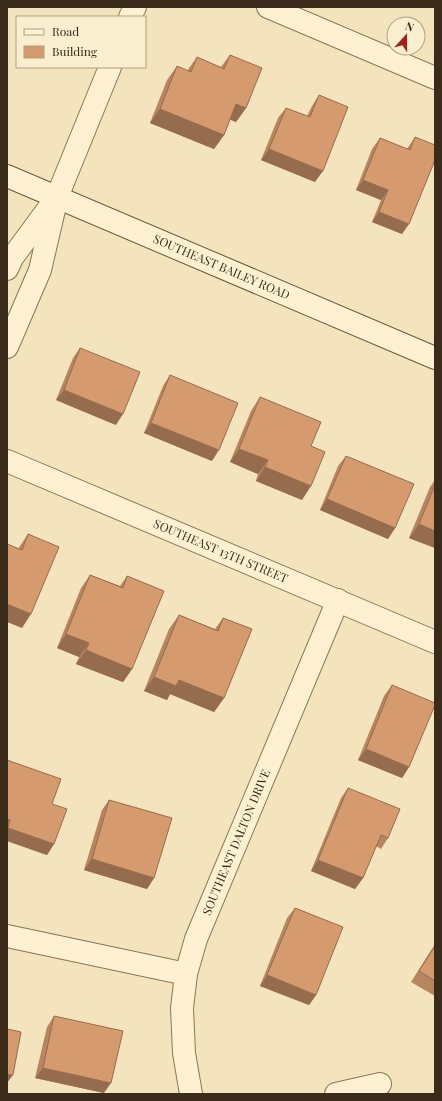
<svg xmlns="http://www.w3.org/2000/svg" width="442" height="1101" font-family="'Playfair Display',serif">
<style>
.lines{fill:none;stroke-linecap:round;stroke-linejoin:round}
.minor-casing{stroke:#8d7454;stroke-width:24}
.secondary-casing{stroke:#6f5438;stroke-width:24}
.minor{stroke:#fdf1d2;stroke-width:22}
.secondary{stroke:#fdf1d2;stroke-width:22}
.wall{fill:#b7855f}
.shaded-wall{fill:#956c4e}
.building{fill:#d59b6f;stroke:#956c4e}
.labels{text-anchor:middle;stroke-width:3.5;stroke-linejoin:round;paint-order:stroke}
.street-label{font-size:12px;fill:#3b2b1b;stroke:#f9eece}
</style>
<rect width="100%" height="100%" fill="#f3e4be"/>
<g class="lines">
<defs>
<g id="minor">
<path d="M268,7L435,78"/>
<path d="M130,17L135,7"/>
<path d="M7,269L12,258L51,205"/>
<path d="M7,347L40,270L57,197L110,67"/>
<path id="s1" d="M7,461L435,642"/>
<path d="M7,936L186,974"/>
<path id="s2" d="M191,1094L184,1053L182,1008L186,974L196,939L338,600"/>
<path d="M336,1094L380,1084"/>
</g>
<g id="secondary">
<path id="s3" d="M7,176L435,358"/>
</g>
</defs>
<use href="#minor" class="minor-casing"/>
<use href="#secondary" class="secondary-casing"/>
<use href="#minor" class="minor"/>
<use href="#secondary" class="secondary"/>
</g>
<g class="wall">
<path d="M230,55L246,108L236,122L230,119L224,135L214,149L150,123L167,80L177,66L187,71L197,57L221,67Z"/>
<path d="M319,95L315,182L261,160L278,118L286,108L307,116L312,106Z"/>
<path d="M415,137L402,234L372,222L381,200L356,190L372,149L380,138L407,149Z"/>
<path d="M80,348L116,425L56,400L73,358Z"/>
<path d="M170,375L212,461L144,433L163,386Z"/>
<path d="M260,397L311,446L302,500L256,481L258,474L230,462L251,411Z"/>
<path d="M346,456L395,528L388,539L320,510L338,466Z"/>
<path d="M435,480V548L409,538L430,487Z"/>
<path d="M28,534L22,628L18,549Z"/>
<path d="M90,575L120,586L127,576L132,669L123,682L76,664L79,657L57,648L81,588Z"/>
<path d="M179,615L215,629L223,618L224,698L214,712L170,694L167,700L144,691L169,629Z"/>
<path d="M392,685L409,767L402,778L358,760L384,696Z"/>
<path d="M7,760L52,804L54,844L47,855L7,841Z"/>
<path d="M348,788L388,838L381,849L376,846L363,878L355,889L311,871L341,798Z"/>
<path d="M109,800L154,878L147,889L84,870L102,810Z"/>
<path d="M295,908L316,995L309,1005L260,986L287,918Z"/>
<path d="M435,944V996L411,982Z"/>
<path d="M54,1016L104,1093L35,1078L47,1027Z"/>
</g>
<g class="shaded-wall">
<path d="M236,104L246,108L236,122L226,118Z"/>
<path d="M160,109L224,135L214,149L150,123Z"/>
<path d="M269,149L323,171L315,182L261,160Z"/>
<path d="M363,180L388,190L381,200L356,190Z"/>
<path d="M379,212L409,224L402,234L372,222Z"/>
<path d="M64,390L123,414L116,425L56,400Z"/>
<path d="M151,423L219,450L212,461L144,433Z"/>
<path d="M239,449L268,460L258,474L230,462Z"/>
<path d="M265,467L311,486L302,500L256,481Z"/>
<path d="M327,499L395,528L388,539L320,510Z"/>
<path d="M419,524L435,531V548L409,538Z"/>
<path d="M7,604L31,614L22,628L7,622Z"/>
<path d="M66,634L89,643L79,657L57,648Z"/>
<path d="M86,650L132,669L123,682L76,664Z"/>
<path d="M154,677L179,680L224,698L214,712L170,694L167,700L144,691Z"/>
<path d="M366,749L409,767L402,778L358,760Z"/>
<path d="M7,819L10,820L7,825Z"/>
<path d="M8,828L54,844L47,855L7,841V829Z"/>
<path d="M92,859L154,878L147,889L84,870Z"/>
<path d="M318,860L363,878L355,889L311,871Z"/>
<path d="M267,975L316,995L309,1005L260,986Z"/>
<path d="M43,1068L111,1083L104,1093L35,1078Z"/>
<path d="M7,1074L13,1075L7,1083Z"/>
</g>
<g class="building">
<path d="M230,55L262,68L246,108L236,104L224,135L160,109L177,66L191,72L197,57L224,69Z"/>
<path d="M319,95L348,107L323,171L269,149L286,108L310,117Z"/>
<path d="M415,137L435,145V160L409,224L379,212L388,190L363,180L380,138L410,150Z"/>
<path d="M80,348L140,372L123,414L64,390Z"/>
<path d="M170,375L238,403L219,450L151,423Z"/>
<path d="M260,397L321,422L311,446L325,452L311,486L265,467L268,460L239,449Z"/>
<path d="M346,456L414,484L395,528L327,499Z"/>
<path d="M435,485V531L419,524Z"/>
<path d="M28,534L59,547L31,614L7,604V544L22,550Z"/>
<path d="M90,575L123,588L127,576L164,591L132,669L86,650L89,643L66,634Z"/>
<path d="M179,615L218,631L223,618L252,629L224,698L179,680L176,686L154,677Z"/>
<path d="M392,685L435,703V705L409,767L366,749Z"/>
<path d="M7,760L61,779L52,804L67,809L54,844L8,828L10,820L7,819Z"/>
<path d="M348,788L400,809L388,838L381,835L363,878L318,860Z"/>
<path d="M109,800L172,818L154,878L92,859Z"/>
<path d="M295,908L343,927L316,995L267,975Z"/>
<path d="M435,946V981L419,971Z"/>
<path d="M54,1016L123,1031L111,1083L43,1068Z"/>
<path d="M7,1029L21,1032L13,1075L7,1074Z"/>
</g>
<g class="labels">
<g class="street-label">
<text dy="4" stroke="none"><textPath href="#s3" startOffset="233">SOUTHEAST BAILEY ROAD</textPath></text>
<text dy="4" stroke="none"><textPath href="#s1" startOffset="232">SOUTHEAST 13TH STREET</textPath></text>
<text dy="4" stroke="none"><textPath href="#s2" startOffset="262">SOUTHEAST DALTON DRIVE</textPath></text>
</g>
</g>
<rect width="442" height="1101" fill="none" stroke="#3b2b1b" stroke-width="16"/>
<rect x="16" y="16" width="130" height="52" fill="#f9eece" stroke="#ada086"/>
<rect x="24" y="29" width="20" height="6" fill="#fdf1d2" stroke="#ada086"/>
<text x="52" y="36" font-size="12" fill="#3b2b1b">Road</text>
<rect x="24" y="46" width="20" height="12" fill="#d59b6f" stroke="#ada086"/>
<text x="52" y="56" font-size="12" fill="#3b2b1b">Building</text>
<g transform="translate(406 36) rotate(21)"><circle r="19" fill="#f9eece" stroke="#ada086"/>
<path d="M0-3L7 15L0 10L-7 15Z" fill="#a31f1e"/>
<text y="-6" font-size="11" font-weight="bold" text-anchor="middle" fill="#3b2b1b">N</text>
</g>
</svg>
